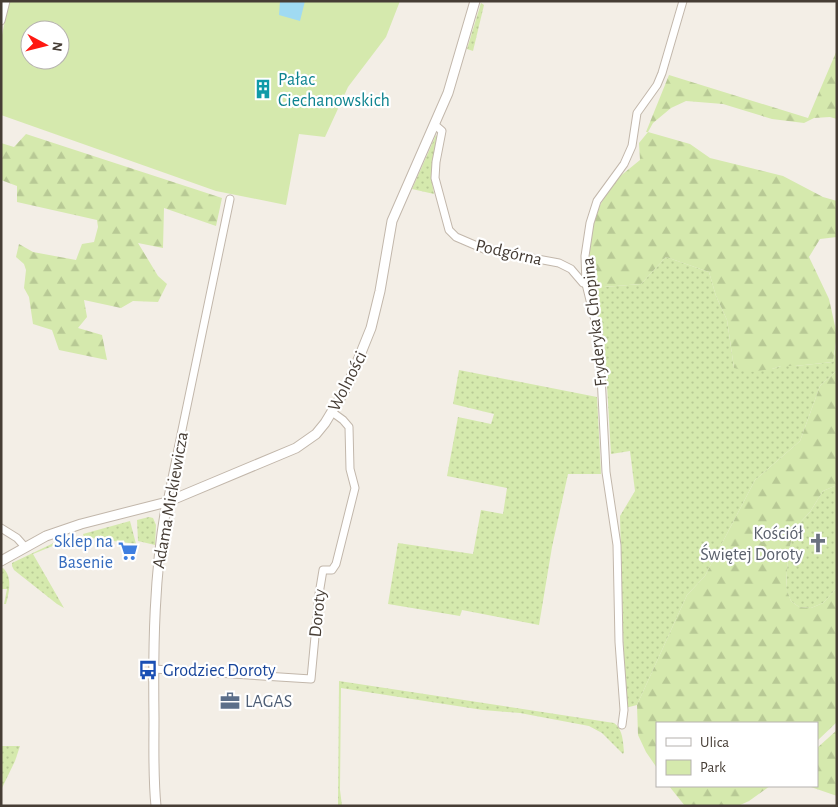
<svg xmlns="http://www.w3.org/2000/svg" width="838" height="807" font-family="'Alegreya Sans',sans-serif">
<style>
.grass{fill:url(#grass-dots)}
.forest{fill:url(#forest-firs)}
.park{fill:#d5e9ad;fill-rule:evenodd}
.water{fill:#a0daf2}
.lines{fill:none;stroke-linecap:round;stroke-linejoin:round}
.minor-casing{stroke:#c2b7ab;stroke-width:9}
.tertiary-casing{stroke:#c2b7ab;stroke-width:11}
.minor{stroke:#fff;stroke-width:7}
.tertiary{stroke:#fff;stroke-width:9}
.labels{text-anchor:middle;stroke-width:4.5;stroke-linejoin:round;paint-order:stroke}
.culture-label{font-size:18px;fill:#0d838f;stroke:#fff;text-anchor:start}
.street-label{font-size:18px;fill:#463d35;stroke:#fff}
.worship-label{font-size:18px;fill:#5b616d;stroke:#fff;text-anchor:end}
.shop-label{font-size:18px;fill:#366cbe;stroke:#fff;text-anchor:end}
.transit-label{font-size:18px;fill:#164399;stroke:#fff;text-anchor:start}
.service-label{font-size:18px;fill:#4e5e75;stroke:#fff;text-anchor:start}
</style>
<defs>
<pattern id="grass-dots" width="8" height="8" patternUnits="userSpaceOnUse" patternTransform="scale(1.25)"><rect width="8" height="8" fill="#d5e9ad"/><path d="M2 2h.1M6 6h.1" fill="none" stroke="#b8c995" stroke-width="1.8" stroke-linecap="round"/></pattern>
<pattern id="forest-firs" width="22" height="20" patternUnits="userSpaceOnUse" patternTransform="scale(1.25)"><rect width="22" height="20" fill="#d5e9ad"/><path d="M5 1l3.5 6h-7zM16 11l3.5 6h-7z" fill="#b8c995"/></pattern>
</defs>
<rect width="100%" height="100%" fill="#f3eee6"/>
<g class="grass">
<path d="M481,3L484,5L473,51L467,49Z"/>
<path d="M436,135L437,136V140L431,176L434,194L412,189Z"/>
<path d="M666,257L709,272L716,296L727,320L734,368L772,369L781,366H795L833,362L837,341V370L820,386L800,441L755,480L705,576L687,595L637,705L625,708L620,516L635,491L630,451L611,454L605,351L591,288L641,284Z"/>
<path d="M459,370L597,397L601,474H568L552,547L539,625L462,610L460,616L388,604L398,543L473,554L481,510L503,514L507,488L447,476L458,417L491,424L494,414L453,404Z"/>
<path d="M837,485V588L823,603L811,608L799,607L791,601L786,589L788,553L795,528L810,512L823,491Z"/>
<path d="M149,517L153,518L156,525L155,545L138,541L137,520Z"/>
<path d="M130,521L136,544L84,537L83,534Z"/>
<path d="M64,538L65,541L33,554L64,608L57,604L14,570L12,566V563Z"/>
<path d="M3,568C13,577 9,593 6,604H4L7,589H1V569Z"/>
<path d="M339,681L614,723C623,729 623,742 624,752L623,754L602,733L589,726L520,713L483,710L341,688L340,790L342,806H338Z"/>
<path d="M1,746H20L15,761L1,790Z"/>
</g>
<g class="forest">
<path d="M837,50V119L830,117L814,118L804,123L772,119L723,104L686,101L671,108L653,123L648,132L690,144L710,158L783,176L823,197L837,201V237L820,239L809,257L829,299L837,335L833,362L795,366H781L772,369L750,372L734,368L727,320L716,296L709,272L666,257L641,284L591,288L588,271L593,218L613,182L640,160L639,143L648,132H646L669,75L808,118Z"/>
<path d="M26,134L222,198L216,226L164,208L163,248L138,243L158,276L167,284L158,302L133,301L121,308L84,300L87,317L78,328L102,335L107,360L59,350L52,330L33,324L29,297L24,288L26,270L24,264L16,257L19,244L33,252L76,260L82,244L94,242L98,227L97,220L17,202V186L1,180V143L14,147Z"/>
<path d="M837,370V485L823,491L810,512L795,528L788,553L786,588L791,601L799,607L811,608L823,603L837,588V722L817,741V723H657V768L646,752L638,735L637,705L687,595L705,576L755,480L800,441L820,386Z"/>
<path d="M837,730V796L808,786H817V748Z"/>
<path d="M669,786H770L749,801L738,806H685Z"/>
</g>
<path class="park" d="M9,1H400L386,37L348,87L325,137L299,134L286,205L216,191L1,115V40ZM30,30H60V60H30Z"/>
<path class="water" d="M280,1H305L300,21L279,15Z"/>
<g class="lines">
<defs>
<g id="minor">
<path d="M1,21L6,1"/>
<path d="M435,125L442,131L436,162L435,178L449,230L456,237L484,249L559,263L571,269L583,283L586,284"/>
<path d="M167,502L230,199"/>
<path d="M1,528L17,538L25,547"/>
<path d="M154,669L311,679L319,594L323,570H332L336,564L355,488L350,469L349,427L343,420L332,412"/>
<path d="M622,725L624,710L619,642L617,545L606,472L599,337L586,284L585,256L590,223L597,201L624,164L632,146L637,113L657,85L662,73L683,1"/>
</g>
<g id="tertiary">
<path d="M1,561L46,536L81,524L167,502L296,448L316,434L325,423L348,385L371,328L380,291L392,221L448,93L475,1"/>
<path d="M156,806C153,777 154,747 154,718C153,646 154,573 167,502"/>
</g>
</defs>
<use href="#minor" class="minor-casing"/>
<use href="#tertiary" class="tertiary-casing"/>
<use href="#minor" class="minor"/>
<use href="#tertiary" class="tertiary"/>
</g>
<defs>
<symbol id="building-bare" viewBox="-9 -9 18 18"><path d="M-4-6H4V6H1V3H-1V6H-4ZM-2.5-4.3h1.7v1.8h-1.7ZM.8-4.3h1.7v1.8H.8ZM-2.5-1h1.7V.8h-1.7ZM.8-1h1.7V.8H.8Z" fill="#0f9aa8" stroke="#fff" stroke-width="2.5" paint-order="stroke"/></symbol>
<symbol id="church-bare" viewBox="-9 -9 18 18"><path d="M-1.2-6h2.4v3.5h3.3v2.4h-3.3V6h-2.4V-.1h-3.3v-2.4h3.3Z" fill="#6b7280" stroke="#fff" stroke-width="2.5" paint-order="stroke"/></symbol>
<symbol id="supermarket-bare" viewBox="-9 -9 18 18"><path d="M-6-5.5h2.5l.6 2H6L4.5 2H-2.5L-4.4-4H-6ZM-1.5 3.2a1.3 1.3 0 1 0 .1 0ZM3 3.2a1.3 1.3 0 1 0 .1 0Z" fill="#3f7fe0" stroke="#fff" stroke-width="2.5" paint-order="stroke"/></symbol>
<symbol id="bus-bare" viewBox="-9 -9 18 18"><path d="M-5-6H5V4H4V6H2V4H-2V6H-4V4H-5ZM-3.5-4V0h7V-4ZM-3.5 1.2v1.5H-2V1.2ZM2 1.2v1.5H3.5V1.2Z" fill="#1a4fb4" stroke="#fff" stroke-width="2.5" paint-order="stroke"/></symbol>
<symbol id="office-bare" viewBox="-9 -9 18 18"><path d="M-6-3h4V-5.5h4V-3h4V5H-6ZM-1-4.5V-3h2v-1.5ZM-6 0V1H6V0Z" fill="#5c6f8a" stroke="#fff" stroke-width="2.5" paint-order="stroke"/></symbol>
</defs>
<g fill-rule="evenodd">
<use href="#building-bare" x="249" y="75" width="28" height="28"/>
<use href="#church-bare" x="804" y="529" width="28" height="28"/>
<use href="#supermarket-bare" x="114" y="537" width="28" height="28"/>
<use href="#bus-bare" x="134" y="656" width="28" height="28"/>
<use href="#office-bare" x="216" y="687" width="28" height="28"/>
</g>
<g class="labels">
<g class="culture-label">
<text x="278" y="85">Pałac<tspan x="278" dy="21">Ciechanowskich</tspan></text>
</g>
<g class="street-label">
<text transform="translate(509 252) rotate(13)" y="6">Podgórna</text>
<text transform="translate(594 322) rotate(-96)" y="6">Fryderyka Chopina</text>
<text transform="translate(347 381) rotate(-63)" y="6">Wolności</text>
<text transform="translate(170 500) rotate(-80)" y="6">Adama Mickiewicza</text>
<text transform="translate(317 613) rotate(-84)" y="6">Doroty</text>
</g>
<g class="worship-label">
<text x="803" y="539">Kościół<tspan x="803" dy="21">Świętej Doroty</tspan></text>
</g>
<g class="shop-label">
<text x="113" y="547">Sklep na<tspan x="113" dy="21">Basenie</tspan></text>
</g>
<g class="transit-label">
<text x="163" y="676">Grodziec Doroty</text>
</g>
<g class="service-label">
<text x="245" y="707">LAGAS</text>
</g>
</g>
<rect width="838" height="807" fill="none" stroke="#463d35" stroke-width="5"/>
<rect x="656" y="722" width="162" height="65" fill="#ffffff" stroke="#b5b1ae"/>
<rect x="666" y="738" width="25" height="8" fill="#ffffff" stroke="#b5b1ae"/>
<text x="700" y="747" font-size="15" fill="#463d35">Ulica</text>
<rect x="666" y="760" width="25" height="15" fill="#d5e9ad" stroke="#b5b1ae"/>
<text x="700" y="772" font-size="15" fill="#463d35">Park</text>
<g transform="translate(45 45) rotate(97)"><circle r="24" fill="#ffffff" stroke="#b5b1ae"/>
<path d="M0-4L9 19L0 12L-9 19Z" fill="#ff1811"/>
<text y="-8" font-size="14" font-weight="bold" text-anchor="middle" fill="#463d35">N</text>
</g>
</svg>
